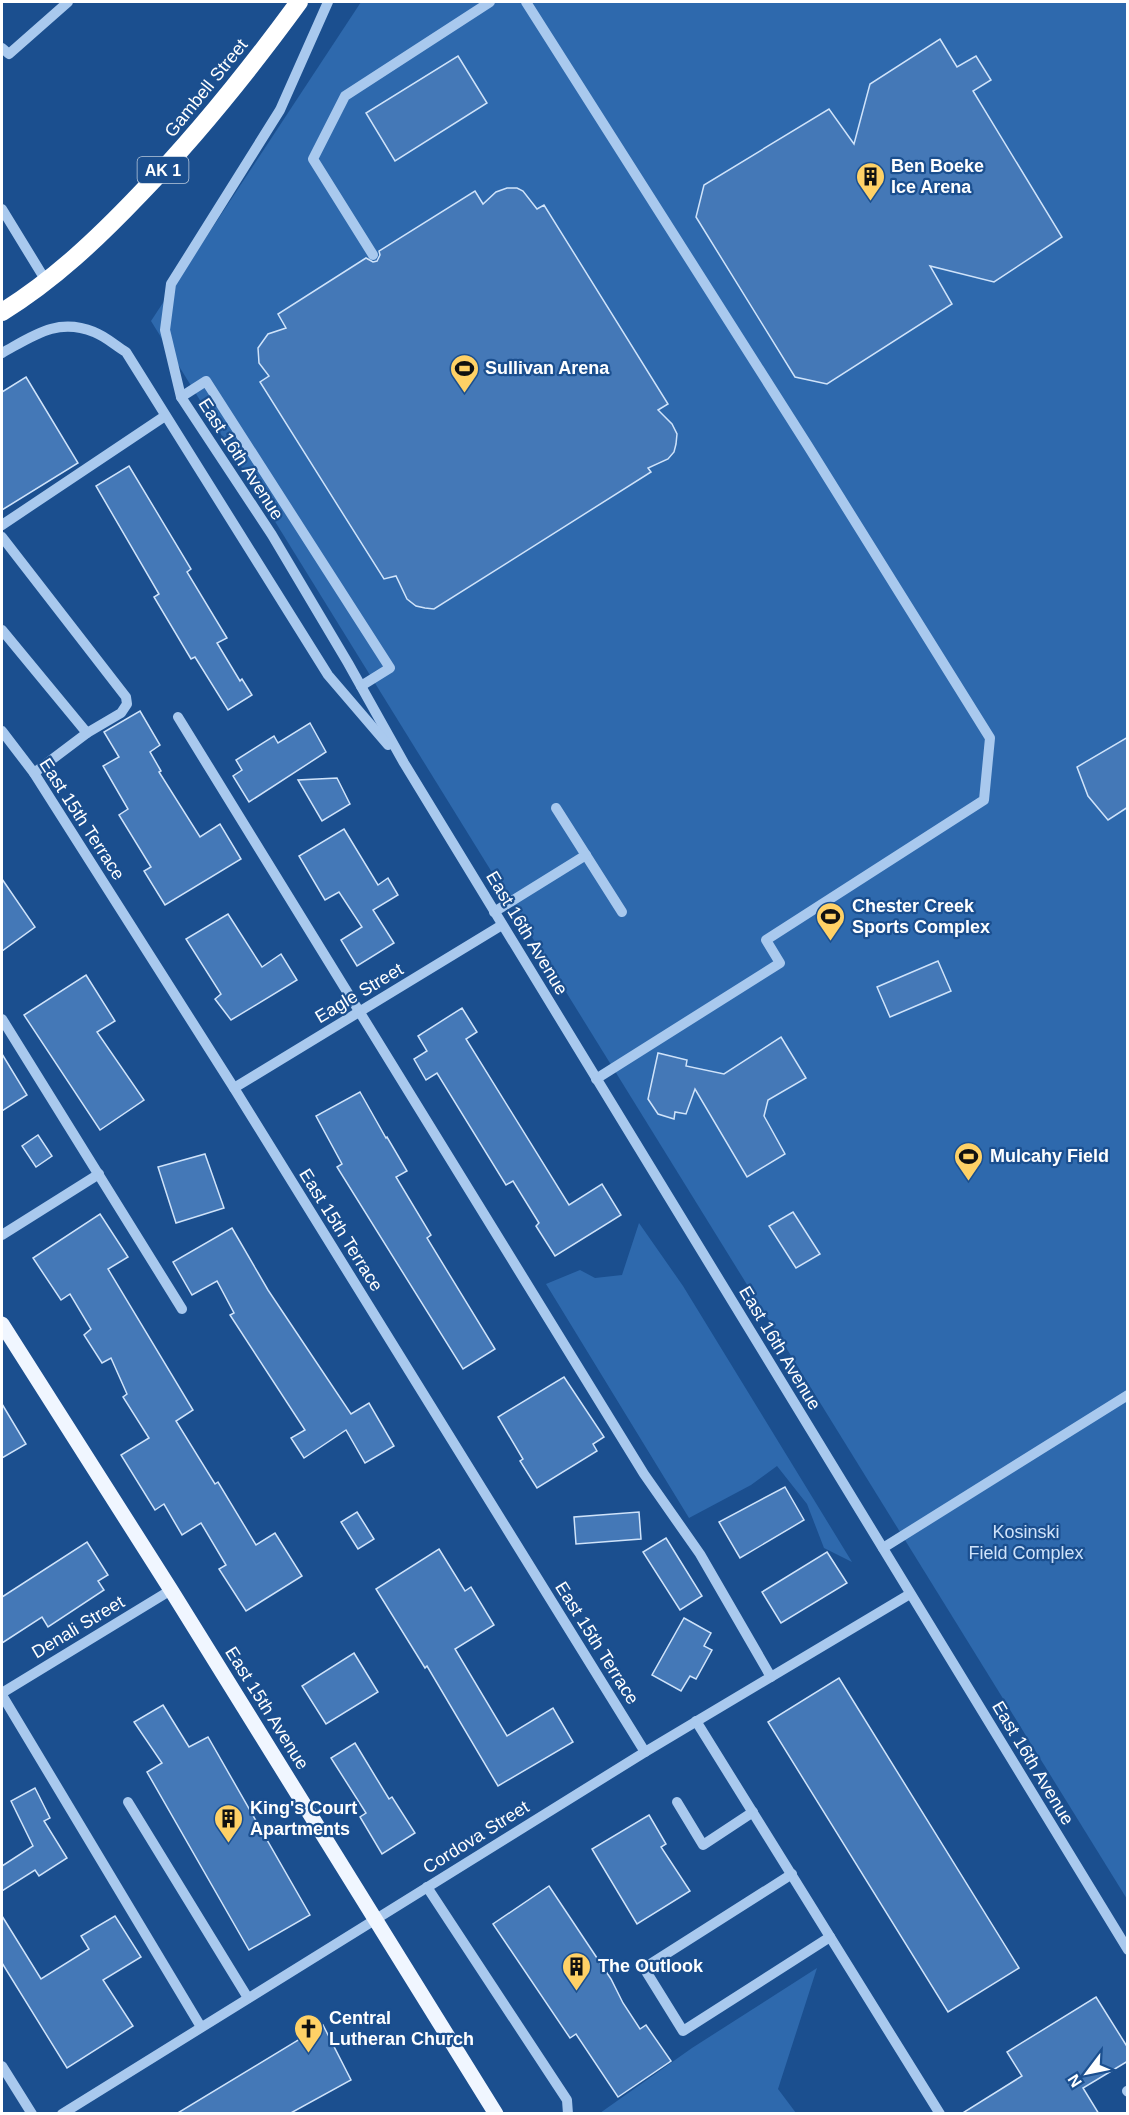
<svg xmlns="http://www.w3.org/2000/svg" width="1129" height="2115" font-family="Arial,sans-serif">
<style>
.green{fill:#2e69ad}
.building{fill:#4478b7;stroke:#cfe3fa;stroke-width:1.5}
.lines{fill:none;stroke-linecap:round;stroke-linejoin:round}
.minor{stroke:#a9c9ee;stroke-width:10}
.major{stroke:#f0f6ff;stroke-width:15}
.highway{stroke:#fff;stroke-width:18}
.labels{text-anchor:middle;stroke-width:4.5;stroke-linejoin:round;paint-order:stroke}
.shield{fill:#1b4f8f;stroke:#bbcadd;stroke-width:1.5}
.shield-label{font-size:16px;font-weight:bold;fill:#fff}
.street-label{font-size:18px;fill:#fff;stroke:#1b4f8f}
.poi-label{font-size:18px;font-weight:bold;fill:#fff;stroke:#1b4f8f;text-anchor:start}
.park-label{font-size:18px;fill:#cfe3fa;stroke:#1b4f8f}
</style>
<rect width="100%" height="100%" fill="#1b4f8f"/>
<g class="green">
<path d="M361,2H1127V1899L151,321Z"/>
<path d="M639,1223L683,1286L852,1562L824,1548L807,1504L777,1466L751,1485L689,1518L546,1284L580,1270L595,1278L622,1275Z"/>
<path d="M817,1968L778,2089L796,2113H600L692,2048Z"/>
</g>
<g class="building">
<path d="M940,39L957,67L976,56L991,80L973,91L1062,237L994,282L930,266L952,304L827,384L795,377L696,217L704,185L829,109L854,144L870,84Z"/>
<path d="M458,56L487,103L395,161L366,113Z"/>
<path d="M507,188H517L523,191L537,209L544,205L668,404L658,410L672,424L677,434L676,444L674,452L668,459L648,468L651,472L434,609L425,608L416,606L407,599L396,576L384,579L260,382L269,376L259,363L258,348L268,334L286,328L278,314L366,258L373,262L377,261L380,255L379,251L475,191L483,204L496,192Z"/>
<path d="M26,377L78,463L2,510V392Z"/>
<path d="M129,466L191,569L187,572L227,638L217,643L240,681L242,679L252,695L228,710L195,657L191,659L154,597L159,594L96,486Z"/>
<path d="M140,711L160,745L150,752L161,771L159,772L200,837L220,824L241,859L165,905L144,871L151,867L119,815L128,809L103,766L119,757L104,732Z"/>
<path d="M310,723L326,752L249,802L233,776L242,770L236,760L274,736L278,743Z"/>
<path d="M1128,737V807L1108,820L1088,796L1077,767Z"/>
<path d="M337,778L350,804L322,821L298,780Z"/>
<path d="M344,829L378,885L388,878L398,895L373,910L394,943L357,966L341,940L362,927L339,892L325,900L299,856Z"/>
<path d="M2,879L35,927L2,951Z"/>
<path d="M228,914L262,967L281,954L297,980L231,1020L215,999L221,994L186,939Z"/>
<path d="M938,961L951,991L890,1017L877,987Z"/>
<path d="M86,975L115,1021L97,1032L144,1100L100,1130L24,1015Z"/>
<path d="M462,1008L477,1032L466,1039L569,1205L602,1184L621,1215L555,1256L536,1226L539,1223L513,1181L506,1185L437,1073L426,1080L414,1059L427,1051L418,1036Z"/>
<path d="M781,1037L806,1078L768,1100L764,1116L785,1154L747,1177L695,1089L686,1114L675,1112L674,1119L658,1114L648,1099L658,1053L687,1060L686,1066L724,1074Z"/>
<path d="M2,1054L27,1095L2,1111Z"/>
<path d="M360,1092L386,1138L387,1137L407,1171L396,1177L431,1235L427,1238L495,1349L463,1369L337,1167L342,1164L316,1116Z"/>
<path d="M38,1135L52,1156L36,1167L22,1146Z"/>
<path d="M205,1154L224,1208L176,1223L158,1167Z"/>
<path d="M793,1212L820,1254L796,1268L769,1226Z"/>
<path d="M100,1214L128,1257L108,1269L193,1410L176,1421L215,1484L218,1482L256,1545L275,1533L302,1576L246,1611L219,1569L226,1565L201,1523L182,1535L164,1504L155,1510L121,1455L149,1438L123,1397L127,1394L111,1358L102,1363L84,1335L91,1329L70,1294L61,1300L33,1258Z"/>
<path d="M232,1228L268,1290L351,1414L369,1403L394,1446L365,1463L346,1430L304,1458L291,1438L305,1430L230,1315L234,1313L217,1281L192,1295L173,1262Z"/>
<path d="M564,1377L604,1437L593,1444L597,1451L537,1488L520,1461L523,1459L498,1417Z"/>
<path d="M2,1404L26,1444L2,1458Z"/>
<path d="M785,1487L804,1520L740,1558L719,1522Z"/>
<path d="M357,1512L374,1539L358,1549L341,1522Z"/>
<path d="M639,1512L641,1539L576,1544L574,1517Z"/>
<path d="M666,1538L702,1596L680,1610L643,1552Z"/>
<path d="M87,1542L108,1575L98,1581L104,1590L48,1627L42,1617L2,1643V1597Z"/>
<path d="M439,1549L465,1591L471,1587L494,1625L455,1649L507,1736L553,1708L573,1742L498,1786L427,1666L425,1668L376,1589Z"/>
<path d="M827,1552L847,1583L781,1623L762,1592Z"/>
<path d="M684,1618L711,1633L704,1646L712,1650L696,1679L690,1676L681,1691L652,1675Z"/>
<path d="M354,1653L378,1692L326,1724L302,1686Z"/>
<path d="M839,1678L1019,1968L948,2012L768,1722Z"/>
<path d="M163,1705L189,1747L208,1737L310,1915L249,1950L147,1772L162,1763L134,1722Z"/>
<path d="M355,1743L389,1799L392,1797L415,1833L382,1854L360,1817L366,1813L331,1758Z"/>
<path d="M35,1788L50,1818L44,1821L67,1858L39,1876L35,1870L2,1891V1866L33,1846L11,1801Z"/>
<path d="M649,1815L666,1844L661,1847L690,1891L637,1924L592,1849Z"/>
<path d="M549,1886L611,1979L623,2003L640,2029L646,2025L671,2061L618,2097L576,2034L570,2038L493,1924Z"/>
<path d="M2,1916L41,1979L89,1949L81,1936L115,1916L141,1957L103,1980L133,2026L67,2068L2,1963Z"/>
<path d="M1096,1997L1128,2048V2061L1083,2088L1099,2114H961L1022,2076L1007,2052Z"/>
<path d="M323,2025L351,2080L289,2114H176Z"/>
</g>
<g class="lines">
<g class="minor">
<path d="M328,2L280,110L171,284L165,330L181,397L272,535L348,663L404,763L1128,1950"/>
<path d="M526,2L808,446L990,738L984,800L766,940L780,963L596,1079"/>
<path d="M2,48L9,54L68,2"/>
<path d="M2,209L46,281"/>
<path d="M373,255L313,159L345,96L490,2"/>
<path d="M2,353C33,336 57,317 94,332C105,336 116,346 126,352L328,675L388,745"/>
<path d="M181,397L206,381L390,668L361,686"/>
<path d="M2,525L165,416"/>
<path d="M2,537L126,697L127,704L121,713L87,733L2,630"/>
<path d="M178,717L644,1474L700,1554L771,1677"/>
<path d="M2,731L34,773L234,1088L645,1752"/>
<path d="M34,773L87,733"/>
<path d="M556,808L622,912"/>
<path d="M494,912L586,855"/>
<path d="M2,1019L182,1309"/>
<path d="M234,1088L502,925"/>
<path d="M2,1235L99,1174"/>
<path d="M883,1548L1128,1395"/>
<path d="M2,1693L171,1590"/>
<path d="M2,1695L201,2027"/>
<path d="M696,1721L940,2114"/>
<path d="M128,1802L248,1998"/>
<path d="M677,1802L703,1845L753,1812"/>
<path d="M792,1874L644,1968L683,2031L830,1937"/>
<path d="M427,1887L567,2100L568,2114"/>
<path d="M2,2066L32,2114"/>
<path d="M1127,2091L1128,2092"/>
<path d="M62,2114L645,1752L910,1594"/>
</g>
<path class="major" d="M2,1324L171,1590L496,2114"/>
<path class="highway" d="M2,312C54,280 98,238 140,194C198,134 250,69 299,2"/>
</g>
<defs>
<symbol id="building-pin" viewBox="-11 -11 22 30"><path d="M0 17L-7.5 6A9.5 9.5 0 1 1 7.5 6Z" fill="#ffd166" stroke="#1b4f8f"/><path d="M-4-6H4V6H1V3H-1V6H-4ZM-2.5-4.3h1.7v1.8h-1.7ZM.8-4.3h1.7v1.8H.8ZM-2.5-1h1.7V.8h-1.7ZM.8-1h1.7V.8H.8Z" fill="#111"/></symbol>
<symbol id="stadium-pin" viewBox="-11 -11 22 30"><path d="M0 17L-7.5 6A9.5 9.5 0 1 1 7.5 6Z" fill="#ffd166" stroke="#1b4f8f"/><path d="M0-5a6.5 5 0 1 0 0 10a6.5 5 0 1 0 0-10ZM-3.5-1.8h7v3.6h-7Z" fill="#111"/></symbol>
<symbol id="church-pin" viewBox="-11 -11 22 30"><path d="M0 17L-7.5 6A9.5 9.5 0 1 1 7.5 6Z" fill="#ffd166" stroke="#1b4f8f"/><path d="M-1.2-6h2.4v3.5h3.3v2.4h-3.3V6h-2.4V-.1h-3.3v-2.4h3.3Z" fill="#111"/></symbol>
</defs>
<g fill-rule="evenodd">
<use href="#building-pin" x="854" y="160" width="33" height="45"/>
<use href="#stadium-pin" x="448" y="352" width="33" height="45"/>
<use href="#stadium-pin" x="814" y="900" width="33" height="45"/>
<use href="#stadium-pin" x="952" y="1140" width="33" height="45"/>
<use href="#building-pin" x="212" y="1802" width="33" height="45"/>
<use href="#building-pin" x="560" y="1950" width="33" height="45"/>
<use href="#church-pin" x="292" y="2012" width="33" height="45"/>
</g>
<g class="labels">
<rect class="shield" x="137.5" y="157" width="51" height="26" rx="4.5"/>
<g class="shield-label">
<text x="163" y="176">AK 1</text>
</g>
<g class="street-label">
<text transform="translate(206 88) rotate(-51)" y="6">Gambell Street</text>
<text transform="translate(241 459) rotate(57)" y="6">East 16th Avenue</text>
<text transform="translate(82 819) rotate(57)" y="6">East 15th Terrace</text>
<text transform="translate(527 933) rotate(59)" y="6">East 16th Avenue</text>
<text transform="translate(359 993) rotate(-31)" y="6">Eagle Street</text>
<text transform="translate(341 1230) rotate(58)" y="6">East 15th Terrace</text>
<text transform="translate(780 1348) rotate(59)" y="6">East 16th Avenue</text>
<text transform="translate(78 1627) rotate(-31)" y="6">Denali Street</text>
<text transform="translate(597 1643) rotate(58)" y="6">East 15th Terrace</text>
<text transform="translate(267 1708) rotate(58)" y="6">East 15th Avenue</text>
<text transform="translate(1033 1763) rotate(59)" y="6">East 16th Avenue</text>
<text transform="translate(476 1837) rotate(-32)" y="6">Cordova Street</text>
</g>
<g class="poi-label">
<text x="891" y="172">Ben Boeke<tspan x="891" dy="21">Ice Arena</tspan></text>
<text x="485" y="374">Sullivan Arena</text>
<text x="852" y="912">Chester Creek<tspan x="852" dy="21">Sports Complex</tspan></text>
<text x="990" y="1162">Mulcahy Field</text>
<text x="250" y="1814">King's Court<tspan x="250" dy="21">Apartments</tspan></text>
<text x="598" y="1972">The Outlook</text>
<text x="329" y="2024">Central<tspan x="329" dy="21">Lutheran Church</tspan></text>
</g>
<g class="park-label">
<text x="1026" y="1538">Kosinski<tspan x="1026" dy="21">Field Complex</tspan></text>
</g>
</g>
<rect width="1129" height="2115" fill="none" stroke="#ffffff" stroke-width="6"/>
<g transform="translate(1087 2073) rotate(238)" stroke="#1b4f8f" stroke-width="4.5" paint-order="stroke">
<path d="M0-4.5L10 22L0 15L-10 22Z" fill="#ffffff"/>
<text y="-9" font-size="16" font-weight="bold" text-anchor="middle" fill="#ffffff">N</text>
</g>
</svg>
